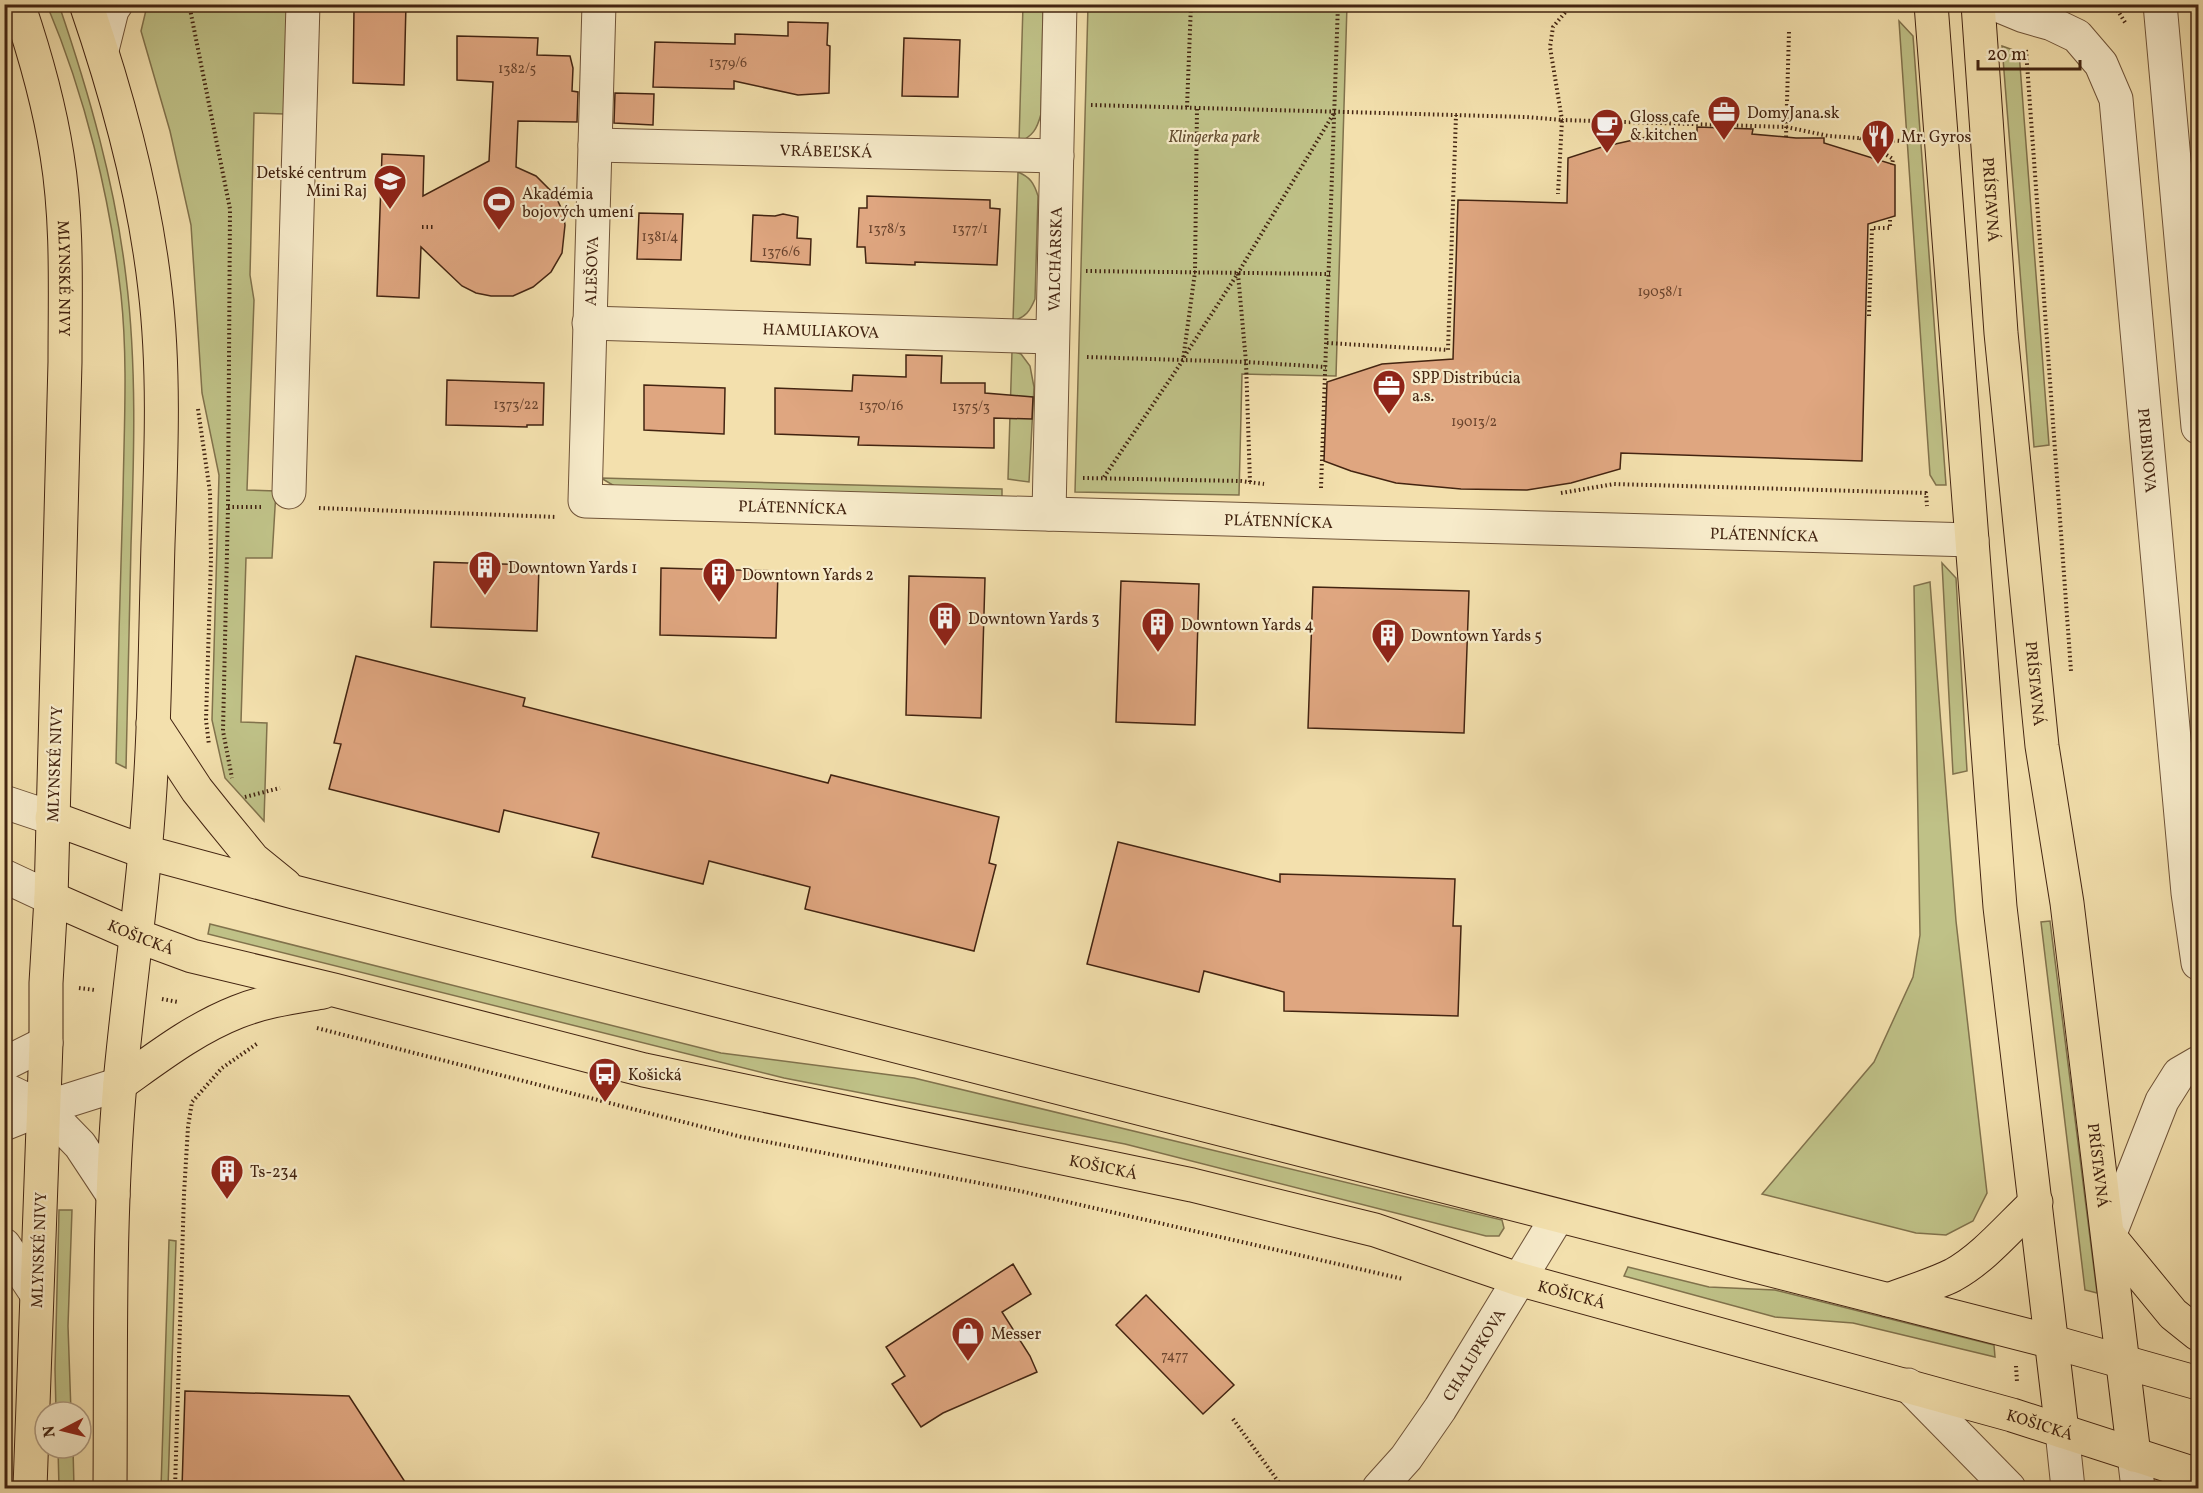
<svg xmlns="http://www.w3.org/2000/svg" width="2203" height="1493" font-family="Vollkorn,serif">
<style>
.green{fill:#bfc187;stroke:#81724c;stroke-width:1.5}
.building{fill:#dfa680;stroke:#432411;stroke-width:1.5}
.lines{fill:none;stroke-linecap:round;stroke-linejoin:round}
.minor-casing{stroke:#6f5338;stroke-width:35}
.major-casing{stroke:#432411;stroke-width:35}
.path{stroke:#432411;stroke-width:4;stroke-dasharray:1.5 3;stroke-linecap:butt}
.minor{stroke:#f7ebca;stroke-width:33}
.major{stroke:#f3e0ad;stroke-width:33}
.labels{text-anchor:middle;stroke-width:4.5;stroke-linejoin:round;paint-order:stroke}
.number-label{font-size:14px;fill:#6a442d}
.poi-label{font-size:16px;fill:#432411;stroke:#f7ebca;text-anchor:start}
.park-label{font-size:16px;font-style:italic;fill:#624b2e;stroke:#f7ebca}
.street-label{font-size:16px;fill:#432411;stroke:#f7ebca}
</style>
<rect width="100%" height="100%" fill="#f3e0ad"/>
<filter id="stains"><feTurbulence type="fractalNoise" baseFrequency=".00333" numOctaves="4"/><feColorMatrix values="0 0 0 0 .2 0 0 0 0 .09 0 0 0 0 .02 0 0 0 .5 -.17"/></filter>
<radialGradient id="worn" r=".72"><stop offset=".6" stop-color="#630" stop-opacity="0"/><stop offset="1" stop-color="#630" stop-opacity=".3"/></radialGradient>
<g class="green">
<path d="M47,5H59C89,93 115,184 126,277C137,366 134,456 131,545C129,619 127,693 126,768L116,763C118,674 120,584 123,495C124,428 128,361 121,295C110,197 85,95 47,5Z"/>
<path d="M150,5H288L285,114L254,113L250,275L254,300L247,490L276,491L272,558H246L241,722L267,723L264,821L225,778L212,720L219,475L202,393L191,225L170,131L141,31L146,10Z"/>
<path d="M1023,5H1041L1043,11L1041,114C1037,129 1033,136 1019,142Z"/>
<path d="M1088,5H1347L1336,376L1242,374L1239,495L1075,492Z"/>
<path d="M1899,21L1913,36L1946,485H1936L1930,475Z"/>
<path d="M2002,46L2019,52L2049,445L2034,447Z"/>
<path d="M1018,172C1030,177 1034,183 1038,196L1035,299C1030,311 1026,317 1013,321Z"/>
<path d="M1012,351L1021,354L1030,366L1034,387L1029,482L1008,479Z"/>
<path d="M601,478L1002,489V500L616,487Z"/>
<path d="M1942,563L1956,578L1967,771L1953,774Z"/>
<path d="M1930,582L1956,921L1987,1193L1973,1221L1946,1235L1916,1233L1762,1194L1874,1062L1913,977L1920,935L1914,586Z"/>
<path d="M2050,921L2097,1293L2085,1290L2041,922Z"/>
<path d="M210,924L721,1053L914,1078L1502,1220L1504,1228L1499,1236H1486L1125,1144L784,1078L208,934Z"/>
<path d="M59,1210H72L68,1326L71,1412H56L55,1369Z"/>
<path d="M169,1240L176,1241L168,1488H161Z"/>
<path d="M1628,1267L1709,1287L1775,1290L1994,1345L1995,1357L1853,1323L1775,1317L1624,1276Z"/>
<path d="M58,1448H73L74,1488H59Z"/>
</g>
<g class="building">
<path d="M365,4H406L404,85L353,83L354,9H365Z"/>
<path d="M788,22L828,23L827,45L830,46L829,93L798,95L734,81V89L653,87L655,42L735,44V34L788,36Z"/>
<path d="M457,36L538,38L537,55L570,56L573,68L572,91L578,92L577,122L518,121L516,167L536,176L555,195L563,212L565,225L562,253L551,272L533,287L513,296H491L476,293L462,286L421,247L419,298L377,296L382,154L424,156L423,196L489,161L493,82L457,80Z"/>
<path d="M904,38L960,40L958,97L902,96Z"/>
<path d="M615,93L654,94L653,125L614,123Z"/>
<path d="M1697,127L1753,129L1752,134L1796,138H1824V143L1895,165V216L1868,224L1862,461L1621,453L1620,469L1571,483L1527,490L1461,489L1396,483L1351,471L1324,461L1327,382L1382,364L1453,359L1458,200L1567,203L1568,158L1602,147L1651,136L1697,133Z"/>
<path d="M867,196L990,200V208L1000,209L997,265L915,262V265L866,263L865,247H857L859,208H867Z"/>
<path d="M639,213L683,214L681,260L637,259Z"/>
<path d="M783,214L798,217L797,238L811,239L810,265L751,261L753,215L775,216Z"/>
<path d="M906,355L942,356L941,383H985V393L1033,397L1032,419L994,418V448L858,445L859,437L775,434V388L852,391L853,375L906,377Z"/>
<path d="M447,380L544,383L543,425H527V427L446,425Z"/>
<path d="M644,385L725,388L724,434L644,430Z"/>
<path d="M434,562L539,565L537,631L431,627Z"/>
<path d="M661,568L778,571L776,638L660,635Z"/>
<path d="M909,576L985,578L981,718L906,715Z"/>
<path d="M1121,581L1199,584L1195,725L1116,722Z"/>
<path d="M1313,587L1469,591L1464,733L1308,728Z"/>
<path d="M356,656L525,698L523,706L733,759L828,783L831,775L999,817L989,863L996,865L974,951L805,909L810,887L709,861L703,884L592,857L599,833L504,810L499,832L329,789L341,744L334,743Z"/>
<path d="M1118,842L1280,882V874L1455,879L1453,926H1461L1458,1016L1284,1011V992L1204,971L1199,992L1087,964Z"/>
<path d="M1013,1264L1031,1294L1002,1312L1030,1356L1037,1372L943,1413L921,1427L892,1384L905,1376L886,1347Z"/>
<path d="M1146,1295L1234,1385L1203,1414L1116,1325Z"/>
<path d="M185,1391L349,1396L409,1488H182Z"/>
</g>
<g class="lines">
<defs>
<g id="minor">
<path id="s1" d="M599,4L585,501L1972,540"/>
<path id="s2" d="M1995,4L2024,16L2052,24L2077,36L2101,64L2116,99L2188,893L2198,963"/>
<path d="M2160,4L2198,427"/>
<path d="M102,50L112,10L116,4"/>
<path id="s3" d="M595,145L1057,156"/>
<path id="s4" d="M589,323L1052,337"/>
<path d="M289,492L303,4"/>
<path id="s5" d="M1049,514L1060,4"/>
<path d="M4,802L52,818"/>
<path d="M4,876L51,898"/>
<path d="M4,1064L46,1043"/>
<path d="M4,1089L44,1108L80,1145L113,1195"/>
<path d="M4,1124L44,1108L120,1084"/>
<path d="M2109,1236L2162,1101L2179,1074L2198,1063"/>
<path d="M4,1245L36,1293"/>
<path d="M1908,1385L2009,1488"/>
<path d="M2062,1431L2068,1488"/>
<path d="M2134,1455L2138,1488"/>
<path id="s6" d="M1379,1488L1406,1458L1440,1409L1558,1216"/>
</g>
<g id="major">
<path id="s7" d="M18,4C35,54 49,103 57,155C68,223 65,293 65,362L51,898L46,983V1043L30,1488"/>
<path d="M86,4C118,97 144,191 155,289C165,373 161,459 158,544C155,646 155,749 145,852C138,929 127,1006 120,1083C108,1218 111,1353 110,1488"/>
<path d="M1931,4L2000,907L2062,1431"/>
<path id="s8" d="M1978,4L2001,333L2042,746L2067,903L2134,1455"/>
<path d="M153,723L197,790L217,815L253,859L285,885"/>
<path d="M52,818L145,852L294,892L2053,1342L2198,1383"/>
<path id="s9" d="M51,898L135,935L192,956L334,990L644,1070L1192,1185L1375,1230L1518,1279L2012,1415L2198,1475"/>
<path d="M120,1084C158,1057 194,1029 237,1012C264,1001 294,997 323,992"/>
<path d="M2109,1236L2173,1314L2198,1334"/>
<path d="M1888,1300C1909,1292 1933,1285 1953,1275C1984,1258 2010,1226 2036,1202"/>
</g>
</defs>
<use href="#minor" class="minor-casing"/>
<use href="#major" class="major-casing"/>
<g class="path">
<path d="M189,4L230,209L228,507L223,731L232,778"/>
<path d="M2110,4L2118,11L2126,24"/>
<path d="M1568,9L1553,27L1550,47L1562,120L1786,127L1829,136L1902,141"/>
<path d="M2026,50L2071,671"/>
<path d="M1091,105L1526,117L1562,120L1558,194"/>
<path d="M1187,107L1191,4"/>
<path d="M1786,137L1789,32"/>
<path d="M1860,138L1893,159L1892,165"/>
<path d="M422,227H433"/>
<path d="M1086,271L1330,274"/>
<path d="M1238,274L1246,362L1250,482"/>
<path d="M1869,316L1872,228H1890V217"/>
<path d="M1327,343L1448,350L1456,115"/>
<path d="M1087,357L1246,362L1326,367"/>
<path d="M1184,357L1238,273L1334,113"/>
<path d="M198,409L210,492L211,559L206,720L209,745"/>
<path d="M1104,477L1183,360L1195,272L1197,108"/>
<path d="M1083,478L1241,481L1264,484"/>
<path d="M1321,488L1338,4"/>
<path d="M1561,493L1614,484L1926,493L1927,506"/>
<path d="M4,501L5,502"/>
<path d="M228,507H261"/>
<path d="M319,508L557,517"/>
<path d="M245,797L280,788"/>
<path d="M4,935L8,948L4,992"/>
<path d="M79,988L95,990"/>
<path d="M162,999L178,1002"/>
<path d="M317,1028L742,1137L1020,1191L1403,1279"/>
<path d="M2016,1366L2017,1382"/>
<path d="M1233,1419L1283,1488"/>
<path d="M175,1488L184,1194L188,1127L192,1102L222,1068L258,1043"/>
</g>
<use href="#minor" class="minor"/>
<use href="#major" class="major"/>
</g>
<defs>
<symbol id="office-pin" viewBox="-11 -11 22 30"><path d="M0 17L-7.5 6A9.5 9.5 0 1 1 7.5 6Z" fill="#8f2418" stroke="#f7ebca"/><path d="M-6-3h4V-5.5h4V-3h4V5H-6ZM-1-4.5V-3h2v-1.5ZM-6 0V1H6V0Z" fill="#fff"/></symbol>
<symbol id="cafe-pin" viewBox="-11 -11 22 30"><path d="M0 17L-7.5 6A9.5 9.5 0 1 1 7.5 6Z" fill="#8f2418" stroke="#f7ebca"/><path d="M-5.5-4.5H6V0H3Q3 3.5 0 3.5H-2.5Q-5.5 3.5-5.5 0ZM3-3.2v2h1.7v-2ZM-6 4.5H4V6H-6Z" fill="#fff"/></symbol>
<symbol id="restaurant-pin" viewBox="-11 -11 22 30"><path d="M0 17L-7.5 6A9.5 9.5 0 1 1 7.5 6Z" fill="#8f2418" stroke="#f7ebca"/><path d="M-5-6h1v4h1v-4h1v4h1v-4h1v5L-1.5 .5V6h-2V.5L-5-1ZM5-6V6H3V1.5H1.5Q1.5-4 5-6Z" fill="#fff"/></symbol>
<symbol id="school-pin" viewBox="-11 -11 22 30"><path d="M0 17L-7.5 6A9.5 9.5 0 1 1 7.5 6Z" fill="#8f2418" stroke="#f7ebca"/><path d="M0-5L7-2L0 1L-7-2ZM-4 1L0 2.5L4 1V4Q0 6-4 4Z" fill="#fff"/></symbol>
<symbol id="stadium-pin" viewBox="-11 -11 22 30"><path d="M0 17L-7.5 6A9.5 9.5 0 1 1 7.5 6Z" fill="#8f2418" stroke="#f7ebca"/><path d="M0-5a6.5 5 0 1 0 0 10a6.5 5 0 1 0 0-10ZM-3.5-1.8h7v3.6h-7Z" fill="#fff"/></symbol>
<symbol id="building-pin" viewBox="-11 -11 22 30"><path d="M0 17L-7.5 6A9.5 9.5 0 1 1 7.5 6Z" fill="#8f2418" stroke="#f7ebca"/><path d="M-4-6H4V6H1V3H-1V6H-4ZM-2.5-4.3h1.7v1.8h-1.7ZM.8-4.3h1.7v1.8H.8ZM-2.5-1h1.7V.8h-1.7ZM.8-1h1.7V.8H.8Z" fill="#fff"/></symbol>
<symbol id="bus-pin" viewBox="-11 -11 22 30"><path d="M0 17L-7.5 6A9.5 9.5 0 1 1 7.5 6Z" fill="#8f2418" stroke="#f7ebca"/><path d="M-5-6H5V4H4V6H2V4H-2V6H-4V4H-5ZM-3.5-4V0h7V-4ZM-3.5 1.2v1.5H-2V1.2ZM2 1.2v1.5H3.5V1.2Z" fill="#fff"/></symbol>
<symbol id="shop-pin" viewBox="-11 -11 22 30"><path d="M0 17L-7.5 6A9.5 9.5 0 1 1 7.5 6Z" fill="#8f2418" stroke="#f7ebca"/><path d="M-5-2.5h2.3a2.7 3.5 0 0 1 5.4 0H5L5.5 6h-11ZM-1.5-2.5h3a1.5 2.3 0 0 0-3 0Z" fill="#fff"/></symbol>
</defs>
<g fill-rule="evenodd">
<use href="#office-pin" x="1705" y="93" width="38" height="52"/>
<use href="#cafe-pin" x="1588" y="106" width="38" height="52"/>
<use href="#restaurant-pin" x="1859" y="117" width="38" height="52"/>
<use href="#school-pin" x="371" y="162" width="38" height="52"/>
<use href="#stadium-pin" x="480" y="183" width="38" height="52"/>
<use href="#office-pin" x="1370" y="367" width="38" height="52"/>
<use href="#building-pin" x="466" y="548" width="38" height="52"/>
<use href="#building-pin" x="700" y="555" width="38" height="52"/>
<use href="#building-pin" x="926" y="599" width="38" height="52"/>
<use href="#building-pin" x="1139" y="605" width="38" height="52"/>
<use href="#building-pin" x="1369" y="616" width="38" height="52"/>
<use href="#bus-pin" x="586" y="1055" width="38" height="52"/>
<use href="#building-pin" x="208" y="1152" width="38" height="52"/>
<use href="#shop-pin" x="949" y="1314" width="38" height="52"/>
</g>
<g class="labels">
<g class="number-label">
<text x="728" y="67">1379/6</text>
<text x="517" y="73">1382/5</text>
<text x="887" y="233">1378/3</text>
<text x="970" y="233">1377/1</text>
<text x="660" y="241">1381/4</text>
<text x="781" y="256">1376/6</text>
<text x="1660" y="296">19058/1</text>
<text x="516" y="409">1373/22</text>
<text x="881" y="410">1370/16</text>
<text x="971" y="411">1375/3</text>
<text x="1474" y="426">19013/2</text>
<text x="1175" y="1360">7477</text>
</g>
<g class="poi-label">
<text x="1747" y="118">DomyJana.sk</text>
<text x="1630" y="122">Gloss cafe<tspan x="1630" dy="18">&amp; kitchen</tspan></text>
<text x="1901" y="142">Mr. Gyros</text>
<text x="367" y="178" text-anchor="end">Detské centrum<tspan x="367" dy="18">Mini Raj</tspan></text>
<text x="522" y="199">Akadémia<tspan x="522" dy="18">bojových umení</tspan></text>
<text x="1412" y="383">SPP Distribúcia<tspan x="1412" dy="18">a.s.</tspan></text>
<text x="508" y="573">Downtown Yards 1</text>
<text x="742" y="580">Downtown Yards 2</text>
<text x="968" y="624">Downtown Yards 3</text>
<text x="1181" y="630">Downtown Yards 4</text>
<text x="1411" y="641">Downtown Yards 5</text>
<text x="628" y="1080">Košická</text>
<text x="250" y="1177">Ts-234</text>
<text x="991" y="1339">Messer</text>
</g>
<g class="park-label">
<text x="1214" y="142">Klingerka park</text>
</g>
<g class="street-label">
<text dy="6" stroke="none"><textPath href="#s3" startOffset="231">VRÁBEĽSKÁ</textPath></text>
<text dy="6" stroke="none"><textPath href="#s8" startOffset="196">PRÍSTAVNÁ</textPath></text>
<text dy="6" stroke="none"><textPath href="#s5" startOffset="255">VALCHÁRSKA</textPath></text>
<text transform="translate(591 271) rotate(-88)" y="6">ALEŠOVA</text>
<text dy="6" stroke="none"><textPath href="#s7" startOffset="280">MLYNSKÉ NIVY</textPath></text>
<text dy="6" stroke="none"><textPath href="#s4" startOffset="232">HAMULIAKOVA</textPath></text>
<text dy="6" stroke="none"><textPath href="#s2" startOffset="516">PRIBINOVA</textPath></text>
<text dy="6" stroke="none"><textPath href="#s1" startOffset="705">PLÁTENNÍCKA</textPath></text>
<text dy="6" stroke="none"><textPath href="#s1" startOffset="1191">PLÁTENNÍCKA</textPath></text>
<text dy="6" stroke="none"><textPath href="#s1" startOffset="1677">PLÁTENNÍCKA</textPath></text>
<text dy="6" stroke="none"><textPath href="#s8" startOffset="682">PRÍSTAVNÁ</textPath></text>
<text transform="translate(54 764) rotate(-88)" y="6">MLYNSKÉ NIVY</text>
<text dy="6" stroke="none"><textPath href="#s9" startOffset="98">KOŠICKÁ</textPath></text>
<text dy="6" stroke="none"><textPath href="#s8" startOffset="1168">PRÍSTAVNÁ</textPath></text>
<text dy="6" stroke="none"><textPath href="#s9" startOffset="1088">KOŠICKÁ</textPath></text>
<text transform="translate(38 1250) rotate(-88)" y="6">MLYNSKÉ NIVY</text>
<text dy="6" stroke="none"><textPath href="#s9" startOffset="1574">KOŠICKÁ</textPath></text>
<text dy="6" stroke="none"><textPath href="#s6" startOffset="164">CHALUPKOVA</textPath></text>
<text dy="6" stroke="none"><textPath href="#s9" startOffset="2060">KOŠICKÁ</textPath></text>
</g>
</g>
<rect width="2203" height="1493" fill="none" stroke="#f3e0ad" stroke-width="24"/>
<rect x="6" y="6" width="2191" height="1481" fill="none" stroke="#432411" stroke-width="3"/>
<rect x="12" y="12" width="2179" height="1469" fill="none" stroke="#432411" stroke-width="1.5"/>
<g transform="translate(63 1430) rotate(263)"><circle r="28" fill="#f7ebca" stroke="#af9b80" stroke-width="1.5"/>
<path d="M0-4.5L10 22L0 15L-10 22Z" fill="#8f2418"/>
<text y="-9" font-size="16" font-weight="bold" text-anchor="middle" fill="#432411">N</text>
</g>
<path d="M1978 60v9h102v-9" fill="none" stroke="#432411" stroke-width="3"/>
<text x="1987" y="60" font-size="18" fill="#432411" stroke="#f7ebca" stroke-width="4.5" paint-order="stroke">20 m</text>
<rect width="100%" height="100%" filter="url(#stains)"/>
<rect width="100%" height="100%" fill="url(#worn)"/>
</svg>
